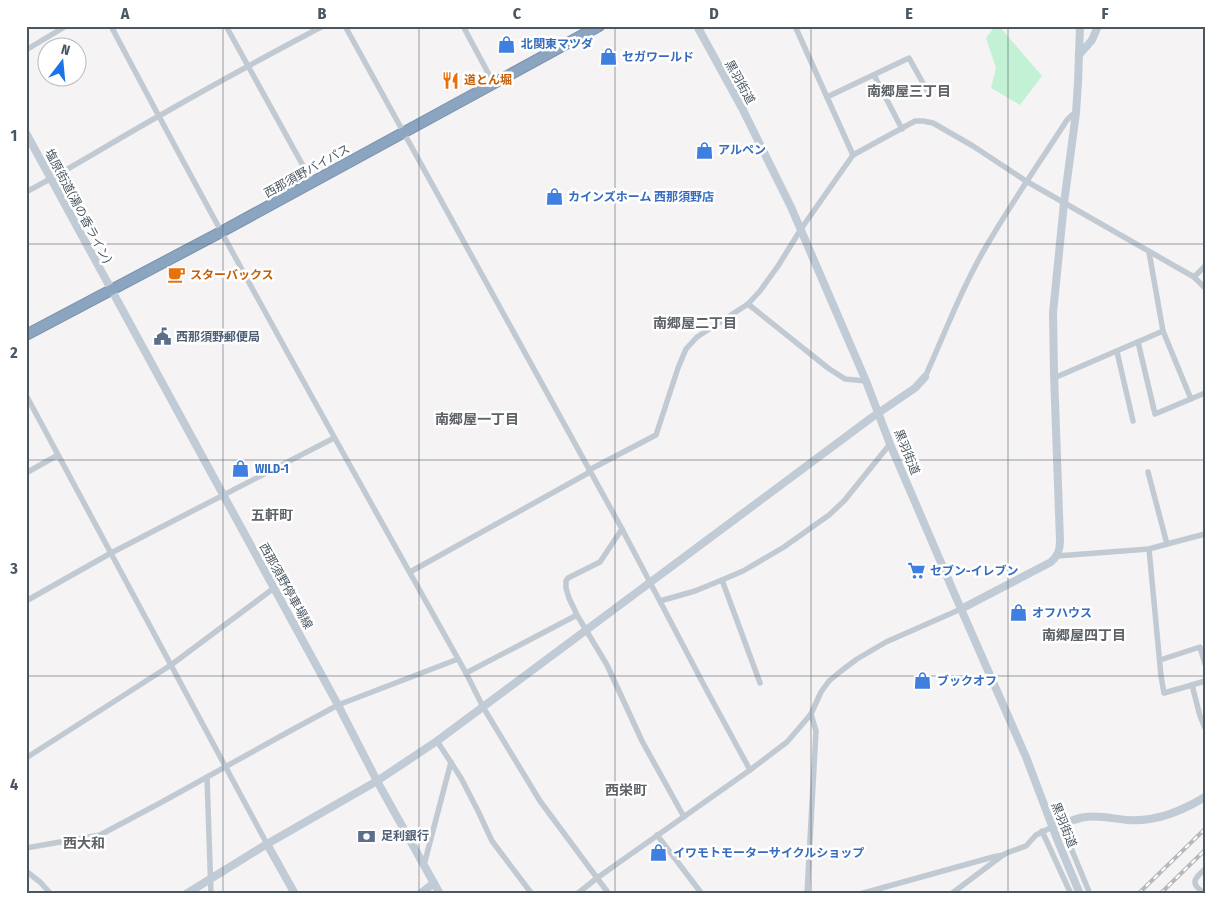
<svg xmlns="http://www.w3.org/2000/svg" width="1231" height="920" font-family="'Fira Sans Condensed','Noto Sans JP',sans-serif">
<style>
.green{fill:#c3f1d5}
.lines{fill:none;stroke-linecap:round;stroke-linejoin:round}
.highway-casing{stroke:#7690ad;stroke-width:12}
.street{stroke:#c1cad2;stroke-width:5.5}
.secondary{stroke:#c1cbd6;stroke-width:8}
.highway{stroke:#8ba5c1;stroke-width:10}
.rail-casing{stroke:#b5b8bd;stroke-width:4}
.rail{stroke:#fff;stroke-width:2;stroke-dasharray:5.5;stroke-linecap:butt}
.grid{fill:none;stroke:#4a5661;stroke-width:1;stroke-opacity:0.55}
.labels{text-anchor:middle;stroke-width:5;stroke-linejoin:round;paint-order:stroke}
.shop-label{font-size:12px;font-weight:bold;fill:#366cbe;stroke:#fff;text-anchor:start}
.food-label{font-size:12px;font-weight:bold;fill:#c56008;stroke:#fff;text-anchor:start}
.street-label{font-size:12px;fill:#4a5661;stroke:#fff}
.service-label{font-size:12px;font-weight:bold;fill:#4e5e75;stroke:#fff;text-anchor:start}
.neighbourhood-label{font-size:14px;font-weight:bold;fill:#5f6368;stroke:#fff}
.neatline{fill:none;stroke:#4a5661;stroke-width:2}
.grid-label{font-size:16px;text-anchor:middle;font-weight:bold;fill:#4a5661}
</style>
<rect width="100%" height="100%" fill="#f5f3f3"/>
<path class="green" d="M995,26H999L1042,76L1020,105L991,88L996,68L986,38Z"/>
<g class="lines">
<defs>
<path id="highway" d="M26,335L221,232L599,26"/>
</defs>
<use href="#highway" class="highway-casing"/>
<g class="street">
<path d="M111,26C226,244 346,459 466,673L483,707L540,801L609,894"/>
<path d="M226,26L312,182"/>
<path d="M345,26L622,529L706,689L750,770"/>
<path d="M463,26L494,84"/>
<path d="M795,26L853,155"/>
<path d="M26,50L66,26"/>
<path d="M874,75L902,129"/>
<path d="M827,97L909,58L929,94"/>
<path d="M26,192C72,168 114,141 159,116C213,85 268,55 323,26"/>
<path d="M1149,252L1163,331L1191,399"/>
<path d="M1194,277L1205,266"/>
<path d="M748,304L828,368L845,379L866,381"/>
<path d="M1138,342L1155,414L1205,393"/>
<path d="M1117,352L1133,421"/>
<path d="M925,377C945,333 962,287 987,245C1012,202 1040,162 1067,120L1072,115L1076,113"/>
<path d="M1054,378L1163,331"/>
<path d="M26,395L267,844"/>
<path d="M589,470L656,435L678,368L686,349L697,337L748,304L760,291L778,266L801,229L853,155L915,121H923L933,123L973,146L1026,181L1194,277L1205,288"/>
<path d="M1148,472L1167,544"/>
<path d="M26,473L58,455"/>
<path d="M622,529L600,562L568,578L566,581V588L569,598L577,615L607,665L642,741L684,817"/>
<path d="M1149,549L1161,676L1164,693L1192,685L1200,716L1205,728"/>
<path d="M1057,556L1149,549L1167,544L1205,534"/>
<path d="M410,572L590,472"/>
<path d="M722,580L760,683"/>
<path d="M26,601L111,553L334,438"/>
<path d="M660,601L695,591L722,580L743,571L784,547L829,515L844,501L890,444"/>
<path d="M1160,660L1200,647L1205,664"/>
<path d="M466,673L577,615"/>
<path d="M1192,685L1205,681"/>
<path d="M437,741L461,778L478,811L492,841L532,894"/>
<path d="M26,758L171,665L274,588"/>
<path d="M207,777L211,894"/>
<path d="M1061,824L1090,894"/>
<path d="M1042,831L1071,894"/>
<path d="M657,835L702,894"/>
<path d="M26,848L100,835L162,802L290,731L338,705L458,659"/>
<path d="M424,865L451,762"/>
<path d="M1205,869C1193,880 1190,883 1205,894"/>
<path d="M26,871L40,882L51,894"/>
<path d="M577,894L597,878L750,770L787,742L811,714L821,692L829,681L841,671L857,659L886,642L961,609"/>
<path d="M807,894L816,731L811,714"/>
<path d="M860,894L993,857L1003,855"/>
<path d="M951,894L1003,855L1009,852L1026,846L1036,835L1052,827"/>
</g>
<g class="secondary">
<path d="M697,26L742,108L791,207L866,381L890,444L961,609L1026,757L1059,844L1080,894"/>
<path d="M1079,55L1092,40L1098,26"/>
<path d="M26,133L274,588L338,705L377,781L440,894"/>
<path d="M961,609L1051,562C1058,556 1060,550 1060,541L1054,374L1053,313L1064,203L1076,113L1078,82L1080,26"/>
<path d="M1052,827C1063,824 1074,819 1085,817C1100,815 1114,819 1128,820C1154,822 1182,811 1205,797"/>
<path d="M267,844L295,894"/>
<path d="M186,894L267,844L377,781L437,741L871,418L915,388L925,377"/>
<path d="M420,894L434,883"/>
</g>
<use href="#highway" class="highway"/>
<defs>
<g id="rail">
<path d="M1138,894L1205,829"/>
<path d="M1160,894L1205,850"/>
</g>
</defs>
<use href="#rail" class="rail-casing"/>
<use href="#rail" class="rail"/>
</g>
<path class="grid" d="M223,26V894M419,26V894M615,26V894M811,26V894M1008,26V894M26,244H1205M26,460H1205M26,676H1205"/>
<defs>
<symbol id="shop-bare" viewBox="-9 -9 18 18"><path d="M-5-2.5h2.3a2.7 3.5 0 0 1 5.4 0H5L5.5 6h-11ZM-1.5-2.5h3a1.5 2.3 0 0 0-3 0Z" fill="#3f7fe0" stroke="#fff" stroke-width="2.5" paint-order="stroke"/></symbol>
<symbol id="restaurant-bare" viewBox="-9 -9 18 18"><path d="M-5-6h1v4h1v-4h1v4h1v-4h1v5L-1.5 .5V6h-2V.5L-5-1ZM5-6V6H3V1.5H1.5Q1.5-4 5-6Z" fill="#e8710a" stroke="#fff" stroke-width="2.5" paint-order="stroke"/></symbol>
<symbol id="cafe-bare" viewBox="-9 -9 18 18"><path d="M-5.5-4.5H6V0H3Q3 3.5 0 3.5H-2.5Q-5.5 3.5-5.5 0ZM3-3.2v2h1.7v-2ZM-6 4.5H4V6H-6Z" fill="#e8710a" stroke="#fff" stroke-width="2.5" paint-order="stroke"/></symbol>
<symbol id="civic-bare" viewBox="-9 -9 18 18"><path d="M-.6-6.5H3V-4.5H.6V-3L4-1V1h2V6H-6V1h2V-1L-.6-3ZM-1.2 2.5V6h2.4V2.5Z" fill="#5c6f8a" stroke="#fff" stroke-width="2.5" paint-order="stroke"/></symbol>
<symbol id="supermarket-bare" viewBox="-9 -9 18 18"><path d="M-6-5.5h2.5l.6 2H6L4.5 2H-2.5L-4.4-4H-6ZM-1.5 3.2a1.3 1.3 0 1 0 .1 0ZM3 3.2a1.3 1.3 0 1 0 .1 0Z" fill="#3f7fe0" stroke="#fff" stroke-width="2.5" paint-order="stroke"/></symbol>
<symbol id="bank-bare" viewBox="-9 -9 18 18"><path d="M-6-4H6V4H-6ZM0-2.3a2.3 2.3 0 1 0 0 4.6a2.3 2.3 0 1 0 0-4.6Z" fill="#5c6f8a" stroke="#fff" stroke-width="2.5" paint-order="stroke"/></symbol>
</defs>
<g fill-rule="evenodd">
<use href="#shop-bare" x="494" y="32" width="25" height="25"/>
<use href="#shop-bare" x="596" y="44" width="25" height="25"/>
<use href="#restaurant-bare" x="438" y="68" width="25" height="25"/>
<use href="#shop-bare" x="692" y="138" width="25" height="25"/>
<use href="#shop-bare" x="542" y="184" width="25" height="25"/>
<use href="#cafe-bare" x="164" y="262" width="25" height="25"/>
<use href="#civic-bare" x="150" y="324" width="25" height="25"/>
<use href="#shop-bare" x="228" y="456" width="25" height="25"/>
<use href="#supermarket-bare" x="904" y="558" width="25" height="25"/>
<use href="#shop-bare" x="1006" y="600" width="25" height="25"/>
<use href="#shop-bare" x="910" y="668" width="25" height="25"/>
<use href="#bank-bare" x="354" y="824" width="25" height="25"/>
<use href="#shop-bare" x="646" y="840" width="25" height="25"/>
</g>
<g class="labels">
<g class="shop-label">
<text x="521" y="48">北関東マツダ</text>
<text x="622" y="61">セガワールド</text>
<text x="718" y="154">アルペン</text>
<text x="568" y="201">カインズホーム 西那須野店</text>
<text x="255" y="473">WILD-1</text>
<text x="930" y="575">セブン-イレブン</text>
<text x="1032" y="617">オフハウス</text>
<text x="937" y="685">ブックオフ</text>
<text x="673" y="857">イワモトモーターサイクルショップ</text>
</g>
<g class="food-label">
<text x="464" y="84">道とん堀</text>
<text x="190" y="279">スターバックス</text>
</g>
<g class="street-label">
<text transform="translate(740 82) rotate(61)" y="4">黒羽街道</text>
<text transform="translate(307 171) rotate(-29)" y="4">西那須野バイパス</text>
<text transform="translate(78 206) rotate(62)" y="4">塩原街道(湯の香ライン)</text>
<text transform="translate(907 452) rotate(68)" y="4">黒羽街道</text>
<text transform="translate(286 586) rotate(61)" y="4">西那須野停車場線</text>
<text transform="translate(1064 825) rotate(68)" y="4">黒羽街道</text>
</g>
<g class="service-label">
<text x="176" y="341">西那須野郵便局</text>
<text x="381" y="840">足利銀行</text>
</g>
<g class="neighbourhood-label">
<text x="909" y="96">南郷屋三丁目</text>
<text x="695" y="328">南郷屋二丁目</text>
<text x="477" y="424">南郷屋一丁目</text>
<text x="272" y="520">五軒町</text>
<text x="1084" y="640">南郷屋四丁目</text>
<text x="626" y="795">西栄町</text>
<text x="84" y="848">西大和</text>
</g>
</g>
<rect width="1231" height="920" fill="none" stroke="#ffffff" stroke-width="55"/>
<g transform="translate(62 62) rotate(16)"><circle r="24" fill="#ffffff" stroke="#b7bbc0"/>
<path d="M0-4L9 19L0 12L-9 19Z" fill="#1a73e8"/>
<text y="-8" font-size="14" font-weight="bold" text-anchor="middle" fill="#4a5661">N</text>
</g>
<rect x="28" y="28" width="1176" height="864" class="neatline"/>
<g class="grid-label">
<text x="125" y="19">A</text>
<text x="322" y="19">B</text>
<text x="517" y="19">C</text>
<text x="714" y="19">D</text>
<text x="909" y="19">E</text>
<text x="1105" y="19">F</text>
<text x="14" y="141">1</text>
<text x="14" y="358">2</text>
<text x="14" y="574">3</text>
<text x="14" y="790">4</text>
</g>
</svg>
